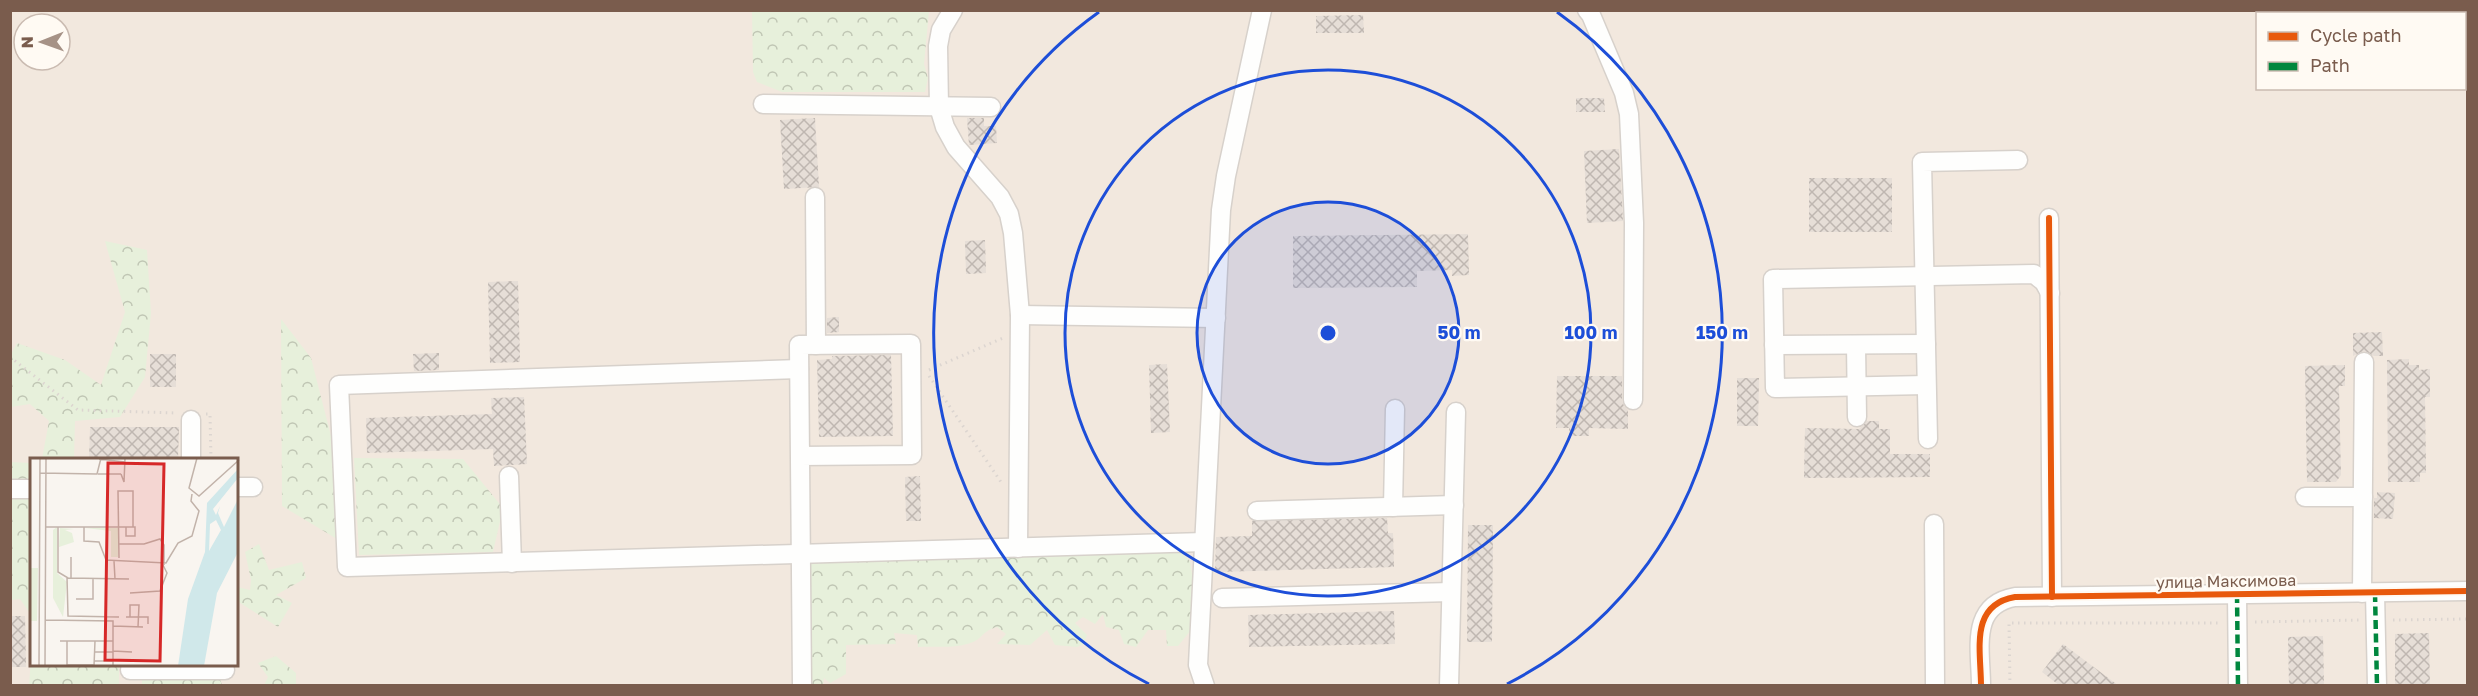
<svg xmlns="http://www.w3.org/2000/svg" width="2478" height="696" font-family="'Golos Text',sans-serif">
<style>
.residential{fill:#f2e8de;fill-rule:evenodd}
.forest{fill:url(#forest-crowns)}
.building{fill:url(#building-cross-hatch)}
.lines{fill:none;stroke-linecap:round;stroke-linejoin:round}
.minor-casing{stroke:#d7d1cb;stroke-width:21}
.path{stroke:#dcd5d0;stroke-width:3;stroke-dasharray:1.5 4.5;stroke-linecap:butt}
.minor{stroke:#fefefd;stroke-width:18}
.quiet{stroke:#00873e;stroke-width:4.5;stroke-dasharray:9 4.5;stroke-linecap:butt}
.cycleway-casing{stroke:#fffaf3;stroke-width:10}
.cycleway{stroke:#e8590c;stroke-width:6}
.ring{fill:none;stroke:#1d4ed8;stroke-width:3}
.labels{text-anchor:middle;stroke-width:4.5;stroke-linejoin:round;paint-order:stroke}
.street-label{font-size:16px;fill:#7a5c4d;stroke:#fffaf3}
.inset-road{fill:none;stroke:#c2b3aa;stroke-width:1.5}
.view{fill:#d62828;fill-opacity:0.15;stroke:#d62828;stroke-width:3}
.inset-edge{fill:none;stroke:#7a5c4d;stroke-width:3}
.centre{fill:#1d4ed8;stroke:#fffaf3;stroke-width:3}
.ring-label{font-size:18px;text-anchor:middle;font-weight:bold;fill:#1d4ed8;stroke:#fffaf3;stroke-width:4.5;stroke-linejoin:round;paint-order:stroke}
</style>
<defs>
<pattern id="forest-crowns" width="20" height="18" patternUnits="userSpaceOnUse" patternTransform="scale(1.5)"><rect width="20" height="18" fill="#e7f0db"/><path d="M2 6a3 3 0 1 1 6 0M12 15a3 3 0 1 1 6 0" fill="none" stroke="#c0c6b4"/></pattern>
<pattern id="building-cross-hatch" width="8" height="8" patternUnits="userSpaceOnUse" patternTransform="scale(1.5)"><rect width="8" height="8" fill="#e6ded7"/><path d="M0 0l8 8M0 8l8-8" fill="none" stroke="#bfb7b1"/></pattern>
</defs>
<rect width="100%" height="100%" fill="#f9f5f0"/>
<path class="residential" d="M11,11H2467V685H11ZM2258,14H2464V88H2258ZM24,24H60V60H24ZM32,459H237V664H32Z"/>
<g class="forest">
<path d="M752,11H929L924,64L928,78L925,92H782L757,82L753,72Z"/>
<path d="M105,241L147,250L151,313L145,377L120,417L75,421L74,459H42L49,421L30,404L11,407V354L17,343L65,360L101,385L125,312Z"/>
<path d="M281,319L311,358L331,436L337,539L282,506Z"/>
<path d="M354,458L463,459L503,508L493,552L359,555Z"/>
<path d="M10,462L31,463V480H11Z"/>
<path d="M31,495V615L20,599L11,600L10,496Z"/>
<path d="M259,544L269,570L302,562L306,578L276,595L292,603L278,627L237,601V587L250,590L251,580L245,552Z"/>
<path d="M1179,551L1190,561L1193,581L1191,630L1178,646H1167L1166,630H1148L1136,647L1124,644L1119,630L1106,627L1103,614L1095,624L1083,617L1075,623L1087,635L1084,644L1077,647L1055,645L1047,630L1030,645L997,644L1006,634L997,627C982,631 983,638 973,642C956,649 936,646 918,647L917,635L894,633L896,644L846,645V674L830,683L824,678L823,685H810L809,566L814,560Z"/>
<path d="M276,656L296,673V685H264L268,677L258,663Z"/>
<path d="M31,659L32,664L119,665V685H29Z"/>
<path d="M219,676L222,685H142V678Z"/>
</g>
<g class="building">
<path d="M1363,15L1364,33H1316V16Z"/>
<path d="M1576,98H1604L1605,112H1576Z"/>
<path d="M815,118L819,187L784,189L780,120Z"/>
<path d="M967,118H984V126H996L997,143L969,145Z"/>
<path d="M1619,149L1623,221L1587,223L1584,151Z"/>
<rect x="1809" y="178" width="83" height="54"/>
<path d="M1468,234L1469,275L1452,276V270L1417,271V287L1293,288V236Z"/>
<path d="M985,240L986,273L966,274L965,241Z"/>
<path d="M518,281L520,362L490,363L488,282Z"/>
<path d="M839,317V332L827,333V318Z"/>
<path d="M2382,332L2383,356H2374L2364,351L2353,356V333Z"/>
<path d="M439,353V370L414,371L413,354Z"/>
<rect x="150" y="354" width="26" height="33"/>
<path d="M891,355L893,436L819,437L817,360L832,359V356Z"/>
<path d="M2409,359V365H2419V370L2430,369V397H2425L2426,473H2420V482H2388L2387,360Z"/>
<path d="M1167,364L1170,432L1151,433L1149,365Z"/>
<path d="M2345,365V386H2339L2341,475L2336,482H2307L2305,366Z"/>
<path d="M1557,376H1622V400L1624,406L1628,410V429L1589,428V436H1569V428H1556Z"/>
<path d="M1737,378H1759L1758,426H1737Z"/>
<path d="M524,397L527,464L494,466L493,449L367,453L366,418L492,414L491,398Z"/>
<path d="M1867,421H1879V429H1890V454H1930V477L1804,478L1805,428L1859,429Z"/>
<path d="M90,427H179L178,459H89Z"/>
<path d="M920,476L921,521H906L905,477Z"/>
<path d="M2377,492L2395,493L2393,519L2374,518V498H2377Z"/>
<path d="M1387,518L1388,533H1393L1394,567L1215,572L1216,537L1252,536V521Z"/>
<path d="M1468,525H1493L1492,642H1467Z"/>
<path d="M1394,611L1395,644L1249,647L1248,615Z"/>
<path d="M10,616H25L26,667H10Z"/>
<path d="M2429,633L2430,686H2395V634Z"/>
<path d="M2323,636L2324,686H2289L2288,637Z"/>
<path d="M2063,644L2119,686H2060L2042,672Z"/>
</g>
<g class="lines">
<defs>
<g id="minor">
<path d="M953,10L941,30L938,46L939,107L945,127L956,147L1000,197L1009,214L1013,233L1020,315L1018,548"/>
<path d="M1587,10L1591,15L1624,93L1629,114L1634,223L1633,400"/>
<path d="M763,104L991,107"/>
<path d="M815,197L816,345"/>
<path d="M2049,218L2052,597"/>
<path d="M1020,315L1216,318"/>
<path d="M1774,345L1926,344"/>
<path d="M1856,345L1857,417"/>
<path d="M799,369L339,385L347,567L1204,542"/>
<path d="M1926,385L1775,388L1773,279L2034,274L2044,282L2050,293"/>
<path d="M191,420V459"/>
<path d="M1928,439L1922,162L2018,160"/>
<path d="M800,456L912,455L911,344L799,345C801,458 801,572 802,686"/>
<path d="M509,476L512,563"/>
<path d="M237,487H253"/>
<path d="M10,489H32"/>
<path d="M2305,497H2363"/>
<path d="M1393,507L1395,409"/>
<path d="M1257,511L1454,505"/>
<path d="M1934,524L1935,686"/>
<path d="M2362,593L2364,362"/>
<path d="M2375,593L2377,686"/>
<path d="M2237,594L2238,686"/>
<path d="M1222,598L1451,592"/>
<path d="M130,670H225"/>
<path d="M1205,686L1198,665L1221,210L1226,176L1262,10"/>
<path d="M1449,686L1456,412"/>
<path d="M1981,686C1981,650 1969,605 2015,597L2468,591"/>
</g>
</defs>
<use href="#minor" class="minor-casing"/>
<g class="path">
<path d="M10,357L78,410L176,413"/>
<path d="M929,370L1003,338"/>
<path d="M929,376L1001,482"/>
<path d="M206,414H210L211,459"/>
<path d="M2393,620L2468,619"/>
<path d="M2255,622L2359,620"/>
<path d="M2010,686L2009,623H2221"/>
</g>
<use href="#minor" class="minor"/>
<g class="quiet">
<path d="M2375,593L2377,686"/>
<path d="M2237,594L2238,686"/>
</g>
<defs>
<g id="cycleway">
<path d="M2049,218L2052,597"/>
<path d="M1981,686C1981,650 1969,605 2015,597L2468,591"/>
</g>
</defs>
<use href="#cycleway" class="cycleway-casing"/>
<use href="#cycleway" class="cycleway"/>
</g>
<circle cx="1328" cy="333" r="131" fill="#1d4ed8" fill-opacity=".12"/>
<g class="ring">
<circle cx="1328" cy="333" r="131"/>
<circle cx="1328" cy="333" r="263"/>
<path d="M1149 684A394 394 0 0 1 1099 12M1557 12A394 394 0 0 1 1507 684"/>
</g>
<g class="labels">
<g class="street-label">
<text transform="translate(2226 581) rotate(-1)" y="6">улица Максимова</text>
</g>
</g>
<g transform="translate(30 458)">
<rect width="208" height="208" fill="#f9f5f0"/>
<path d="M27,69V115L37,124L33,159L23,140V72ZM30,70L44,71L35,72L42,75L44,84L29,89ZM55,70H88V99H81V73ZM0,110H8L7,163H0Z" fill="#e7f0db"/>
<path d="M208,11V20L183,51L186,57L190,48L188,55L194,69L208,41V94L187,135L174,208H148L158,141L175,94L177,45ZM186,62L191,72L179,93L180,66Z" fill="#d0e8ea" fill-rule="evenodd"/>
<path class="inset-road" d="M167,0L159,30L169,38L209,2M69,1L95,4M10,15L67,16L71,0M68,16H91M91,16L94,24L95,0M16,69H105V78H96V69M28,69V114L38,120L99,121M54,69V83L69,84L76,102M89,86H114L130,81L134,87V107M89,100L88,33H103V69M84,103L85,121M37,119L38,158L89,159M41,120V99M100,135L130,133L137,115L133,107M46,141H63V120M76,159V102L136,105L148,85L162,78L169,53L161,43L162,36M96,159H118V166M100,159V147H109L108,169M15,162L83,163V208M83,168L113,169M30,183H83M83,193L102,194M64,194H83M64,203H83M37,207H64M37,207V183M9,208L10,0M15,208L16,0M64,208L65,183"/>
<path class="view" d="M78,5L134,6L130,203L75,202Z"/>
<rect width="208" height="208" class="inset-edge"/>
</g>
<circle cx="1328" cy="333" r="9" class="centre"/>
<g class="ring-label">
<text x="1459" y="339">50 m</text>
<text x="1591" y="339">100 m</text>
<text x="1722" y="339">150 m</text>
</g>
<rect width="2478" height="696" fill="none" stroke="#7a5c4d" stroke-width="24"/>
<rect x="2256" y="12" width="210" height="78" fill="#fffaf3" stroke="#cabbb1" stroke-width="1.5"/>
<rect x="2268" y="32" width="30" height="9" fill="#e8590c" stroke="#cabbb1" stroke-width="1.5"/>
<text x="2310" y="42" font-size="18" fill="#7a5c4d">Cycle path</text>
<rect x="2268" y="62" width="30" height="9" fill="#00873e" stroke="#cabbb1" stroke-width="1.5"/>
<text x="2310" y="72" font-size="18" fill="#7a5c4d">Path</text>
<g transform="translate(42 42) rotate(269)"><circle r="28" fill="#fffaf3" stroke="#cabbb1" stroke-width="1.5"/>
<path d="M0-4.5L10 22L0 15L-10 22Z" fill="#a69286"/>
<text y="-9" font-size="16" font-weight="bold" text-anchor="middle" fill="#7a5c4d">N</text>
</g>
</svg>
